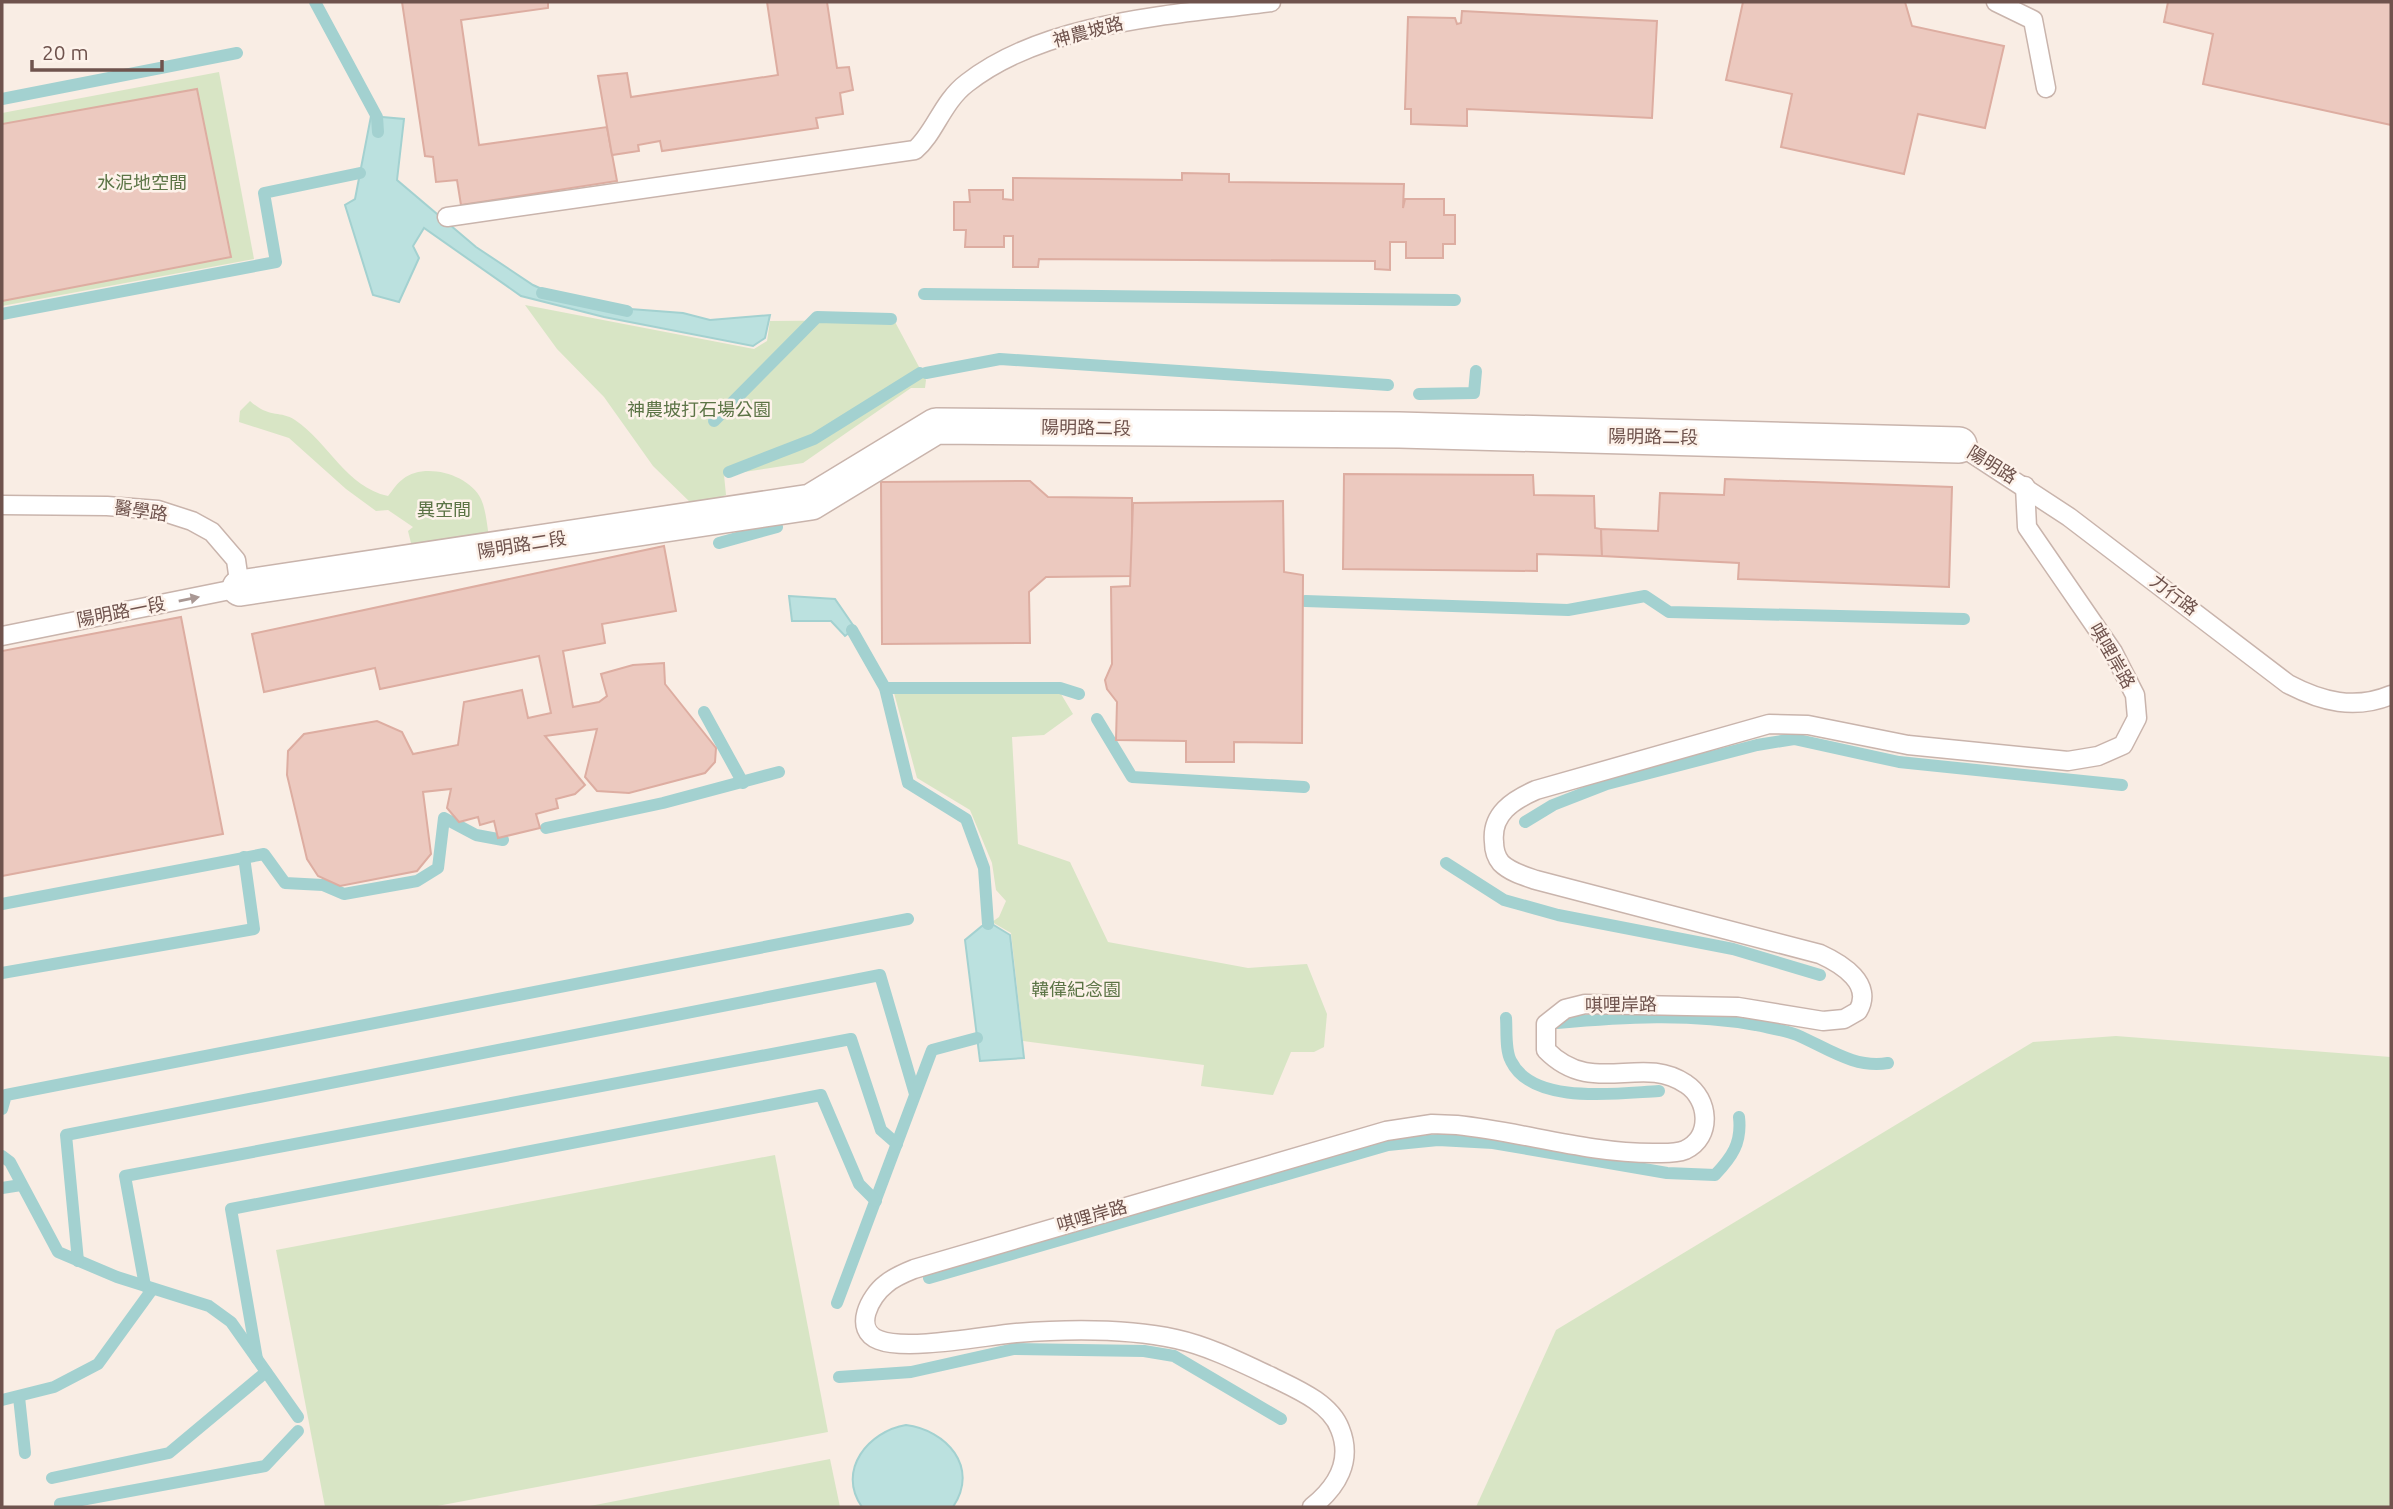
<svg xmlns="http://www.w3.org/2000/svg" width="2393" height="1509" font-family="Ubuntu,'Noto Sans TC',sans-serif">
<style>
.green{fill:#d8e5c5}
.water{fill:#bbe1df;stroke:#a3d1d0;stroke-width:2}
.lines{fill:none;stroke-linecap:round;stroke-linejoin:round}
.stream{stroke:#a3d1d0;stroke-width:12}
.building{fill:#ecc9bf;stroke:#ddada1;stroke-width:2}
.lane-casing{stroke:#c9b4ac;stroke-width:21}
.street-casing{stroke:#c9b4ac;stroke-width:38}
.lane{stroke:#fff;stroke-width:18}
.street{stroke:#fff;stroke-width:35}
.oneway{fill:#a99894}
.labels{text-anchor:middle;stroke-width:5;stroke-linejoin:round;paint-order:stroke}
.street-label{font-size:18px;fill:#6f534d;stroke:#fdf2ea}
.park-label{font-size:18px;fill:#5c7446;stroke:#fdf2ea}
</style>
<rect width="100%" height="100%" fill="#f9ede4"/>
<g class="green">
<path d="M219,72L254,259L2,306V113Z"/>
<path d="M525,305L754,349L767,341L770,321L894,320L926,380L925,388H911L803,463L724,475L726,495L694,506L653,466L604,397L557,349Z"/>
<path d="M250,401C270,419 279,410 295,420C329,443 346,487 388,496C393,490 397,483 403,479C424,462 469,474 481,499C486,510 487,525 489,537L413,551L408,531L413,527L388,510L376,511L346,489L289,438L239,422L240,411Z"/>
<path d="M894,693L1061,694L1073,714L1044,735L1012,737L1018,844L1070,862L1108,942L1248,968L1307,964L1327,1014L1324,1047L1314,1052H1291L1273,1095L1201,1086L1204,1065L1023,1041L1011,933L992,922L999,917L1006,901L996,890L992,863L970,810L917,778Z"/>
<path d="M2116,1036L2391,1057V1507H1476L1556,1330L2033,1042Z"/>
<path d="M775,1155L828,1432L432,1507H325L276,1250Z"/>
<path d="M830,1459L840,1507H585Z"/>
</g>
<g class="water">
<path d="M371,116L404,119L397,180L476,247L533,285L577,305L683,313L710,320L770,315L765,338L753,346L604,317L521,296L424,228L413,246L419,258L399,302L373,295L345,205L355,199Z"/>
<path d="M789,596L835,599L855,628L845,636L831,621H792Z"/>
<path d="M992,924L1010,935L1024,1058L980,1061L965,940L982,926Z"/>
<path d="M906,1425C946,1430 980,1467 953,1507H862C836,1470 869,1431 906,1425Z"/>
</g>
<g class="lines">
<g class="stream">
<path d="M315,2L377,117L378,132"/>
<path d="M2,99L237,53"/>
<path d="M542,293L627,311"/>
<path d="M924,294L1455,300"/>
<path d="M2,314L276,262L264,193L360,173"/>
<path d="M926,373L1000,359L1388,385"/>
<path d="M1419,394L1474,393L1476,371"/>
<path d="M714,421L817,317L891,319"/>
<path d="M729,472L814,439L920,373"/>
<path d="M719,543L777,527"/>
<path d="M1305,601L1568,610L1645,596L1669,612L1964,619"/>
<path d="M852,630L885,688L908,783L966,819L984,868L988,924"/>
<path d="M885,688H1060L1079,694"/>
<path d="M704,712L743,783"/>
<path d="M1097,719L1132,777L1304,787"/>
<path d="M1525,822L1553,805L1607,784L1757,745L1794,739L1899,762L2122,785"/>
<path d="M546,828L663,803L779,772"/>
<path d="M1446,863L1504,900L1558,915L1733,949L1820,975"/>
<path d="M2,904L264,854L285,883L323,885L344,894L417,881L438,868L444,818L476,835L503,840"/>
<path d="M2,973L254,929L244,857"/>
<path d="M1506,1018C1507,1031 1505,1050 1511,1061C1533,1106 1619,1093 1659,1091"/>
<path d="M1557,1023C1623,1017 1690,1013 1756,1025C1769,1028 1785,1030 1797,1035C1827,1048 1855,1069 1888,1063"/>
<path d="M2,1109L6,1095L908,919"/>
<path d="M2,1156L10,1162L58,1252L117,1277L209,1306L231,1322L298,1417"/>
<path d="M2,1188L21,1185"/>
<path d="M78,1261L66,1135L880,975L915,1094"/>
<path d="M929,1278L1388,1145L1438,1140L1493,1143L1667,1173L1715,1175C1732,1157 1742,1143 1739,1117"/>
<path d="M145,1286L125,1176L851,1039L881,1130L897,1144"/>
<path d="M837,1303L932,1050L977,1038"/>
<path d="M257,1359L231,1209L821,1095L859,1184L876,1201"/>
<path d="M839,1377L911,1372L1014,1349L1144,1351L1174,1356L1281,1419"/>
<path d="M19,1397L25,1453"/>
<path d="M2,1400L54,1387L98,1364L151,1291"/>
<path d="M52,1478L169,1453L266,1372"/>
<path d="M60,1504L265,1466L298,1431"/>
</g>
</g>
<g class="building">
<path d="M402,2H548V8L461,20L479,145L607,127L617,181L461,205L457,180L436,182L433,157L425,156Z"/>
<path d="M767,2H827L837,68L849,67L853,90L840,93L843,114L816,118L818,128L662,151L660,141L638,145L639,151L612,155L598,76L627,73L631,97L778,75Z"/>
<path d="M1743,2H1905L1912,26L2004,46L1985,128L1918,114L1904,174L1781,147L1792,94L1726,80Z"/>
<path d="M2168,2H2391V125L2203,84L2213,34L2164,22Z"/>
<path d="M1462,11L1657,21L1652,118L1467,109V126L1411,124V109H1405L1408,17L1455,18L1457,24L1461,23Z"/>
<path d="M197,89L231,257L2,301V124Z"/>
<path d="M1182,173L1229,174V182L1404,184L1403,208L1405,199H1444V215H1455V244H1443V258H1406V242H1390V270L1375,269V261L1039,259L1038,267H1013V236H1004V247H965L966,230H954V202H970L969,190H1003V199L1013,200V178L1182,180Z"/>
<path d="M1344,474L1533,475L1534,495L1594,496L1595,528L1601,529L1602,556L1537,554V571L1343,569Z"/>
<path d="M1725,479L1952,487L1949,587L1738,579L1739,563L1602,556L1601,529L1658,531L1660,493L1724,495Z"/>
<path d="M1030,481L1048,497L1132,498V576L1046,577L1029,592L1030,643L882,644L881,482Z"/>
<path d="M1283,501L1284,572L1303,575L1302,743L1234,742V762H1186V741L1116,740L1117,702L1107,689L1105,680L1112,664L1111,587L1130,586L1133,503Z"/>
<path d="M664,546L676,611L602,624L605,643L563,651L573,707L599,702L607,696L601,674L633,665L664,663L665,684L716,748L715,762L705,773L629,793L597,791L585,777L597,729L545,736L585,785L575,794L556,799L558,808L536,814L540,828L498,838L494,821L480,825L478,817L459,822L447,808L451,789L423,792L431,854L417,871L340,886L318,876L307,859L287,775L288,751L304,734L377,721L402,732L413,754L458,745L464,702L522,690L528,718L551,713L539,656L380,689L375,668L264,692L252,634Z"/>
<path d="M181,617L223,834L2,876V651Z"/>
</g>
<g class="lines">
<defs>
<g id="lane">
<path d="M1996,2L2033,20L2046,88"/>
<path d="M447,217L915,150C935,133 942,102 967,83C1046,21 1175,15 1271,2"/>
<path d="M1959,445L2069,517L2288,684C2322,702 2355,710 2391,695"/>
<path d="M2,505L107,506L158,510L192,521L212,532L236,560L240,588L2,636"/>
<path d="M1312,1507C1337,1487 1353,1461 1340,1429C1330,1402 1294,1388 1270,1376C1240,1362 1208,1346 1176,1339C1125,1328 1067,1329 1016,1333C983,1336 907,1351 879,1340C852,1330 870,1296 886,1284C894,1277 904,1273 914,1269L1386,1131L1432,1124L1457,1125C1523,1132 1587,1153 1653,1153C1664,1153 1675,1154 1685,1150C1713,1137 1709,1099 1686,1084C1641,1053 1593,1098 1546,1050V1024L1565,1009L1585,1004L1738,1007L1823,1021L1844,1019L1858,1011C1874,984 1842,964 1820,954L1536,880C1524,876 1510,872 1501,863C1496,857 1494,849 1494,842C1491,814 1513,800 1536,790L1769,724L1808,725L1908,745L2068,761L2098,756L2123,745L2137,718L2135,695L2113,652L2027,527L2025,486"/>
</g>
<path id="street" d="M240,588L811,502L936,426L1399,430L1959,445"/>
</defs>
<use href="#lane" class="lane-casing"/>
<use href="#street" class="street-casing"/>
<use href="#lane" class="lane"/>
<use href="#street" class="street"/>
</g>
<defs><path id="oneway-solid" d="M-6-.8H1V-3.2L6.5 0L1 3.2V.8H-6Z" transform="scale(1.75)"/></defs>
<use class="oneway" href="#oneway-solid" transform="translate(189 599) rotate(-11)"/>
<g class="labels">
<g class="street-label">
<text transform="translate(1088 32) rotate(-15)" y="6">神農坡路</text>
<text transform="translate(1086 428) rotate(1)" y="6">陽明路二段</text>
<text transform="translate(1653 437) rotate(1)" y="6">陽明路二段</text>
<text transform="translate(1992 465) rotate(32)" y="6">陽明路</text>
<text transform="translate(141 511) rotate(8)" y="6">醫學路</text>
<text transform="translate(522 545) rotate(-9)" y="6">陽明路二段</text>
<text transform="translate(2174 595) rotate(37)" y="6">力行路</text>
<text transform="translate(121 612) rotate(-11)" y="6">陽明路一段</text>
<text transform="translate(2112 656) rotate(60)" y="6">唭哩岸路</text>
<text transform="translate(1621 1005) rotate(-1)" y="6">唭哩岸路</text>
<text transform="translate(1092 1216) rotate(-16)" y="6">唭哩岸路</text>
</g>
<g class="park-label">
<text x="142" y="189">水泥地空間</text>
<text x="699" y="416">神農坡打石場公園</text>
<text x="444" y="516">異空間</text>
<text x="1076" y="996">韓偉紀念園</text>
</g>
</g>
<rect width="2393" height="1509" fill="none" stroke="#6f534d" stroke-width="7"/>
<path d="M32 60v10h130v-10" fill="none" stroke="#6f534d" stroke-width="3.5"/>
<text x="42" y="60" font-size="21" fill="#6f534d" stroke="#fdf2ea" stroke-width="5" paint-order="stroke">20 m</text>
</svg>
